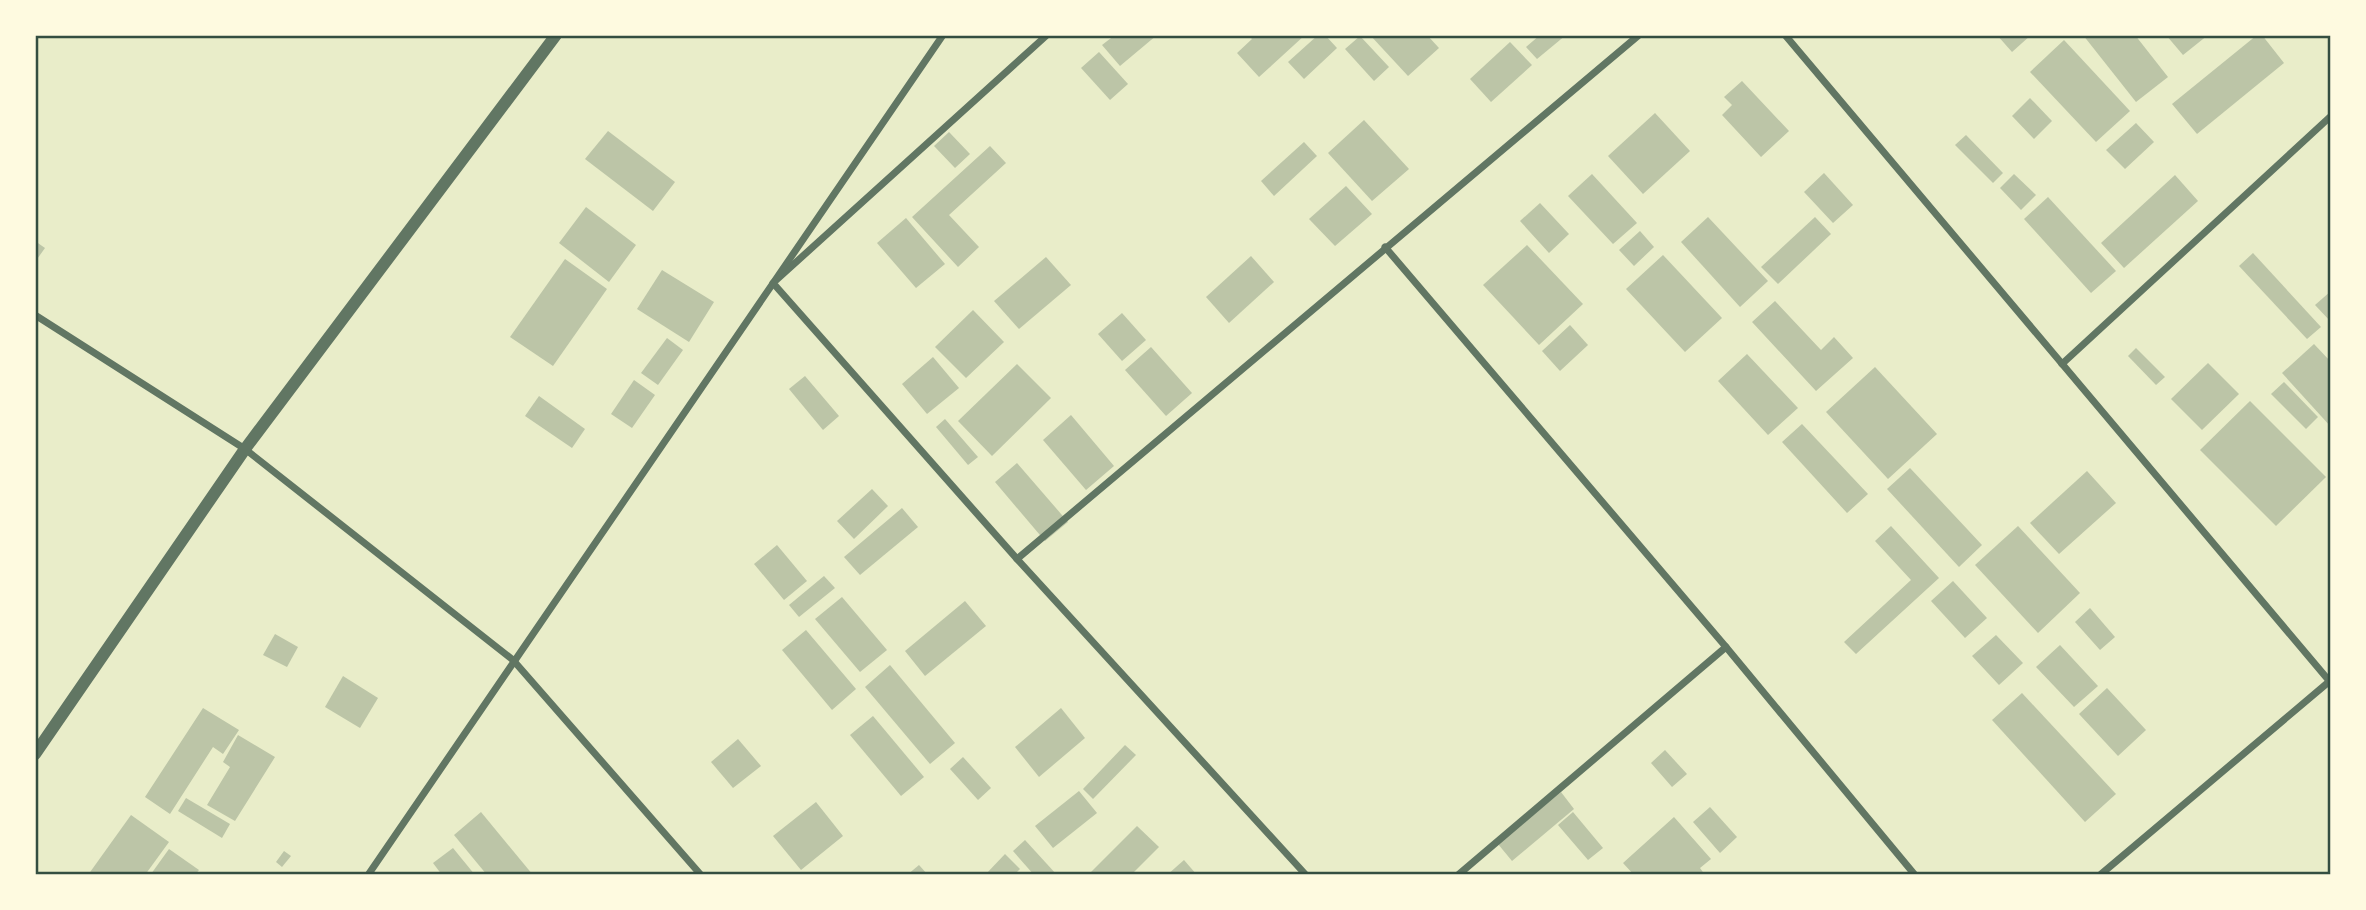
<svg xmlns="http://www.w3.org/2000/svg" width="2366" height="910" font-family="Inter,sans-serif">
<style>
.building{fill:#bcc5a7}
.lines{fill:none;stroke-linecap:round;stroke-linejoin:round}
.minor{stroke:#617663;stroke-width:7}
.tertiary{stroke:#617663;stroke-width:12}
.neatline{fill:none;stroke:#344e41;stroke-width:2.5}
</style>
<rect width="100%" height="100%" fill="#e9edc9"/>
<g class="building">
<path d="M1115,35H1157L1120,66L1102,45Z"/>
<path d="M1248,35H1305L1259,77L1237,53L1252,39Z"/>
<path d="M1318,35H1325L1337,48L1304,79L1288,62Z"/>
<path d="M1370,35H1427L1439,48L1408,76Z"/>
<path d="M1540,35H1566L1537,59L1526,47Z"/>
<path d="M1997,35H2031L2012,52Z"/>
<path d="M2083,35H2135L2168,77L2136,102Z"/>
<path d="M2166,35H2208L2183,55Z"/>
<path d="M2257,35H2262L2284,63L2197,134L2172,104Z"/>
<path d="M1360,36L1389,67L1374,81L1345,49Z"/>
<path d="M2064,40L2130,111L2096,142L2030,72Z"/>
<path d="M1510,42L1532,65L1491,102L1470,79Z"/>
<path d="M1099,52L1128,84L1110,100L1081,68Z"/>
<path d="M1742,81L1789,131L1761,157L1722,115L1732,105L1724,97Z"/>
<path d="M2030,98L2052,121L2034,139L2012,116Z"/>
<path d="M1655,113L1690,151L1643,194L1608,156Z"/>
<path d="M1364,120L1409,169L1372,201L1328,153Z"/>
<path d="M2136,123L2154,142L2125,169L2106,150Z"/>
<path d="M608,131L675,182L653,211L585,159Z"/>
<path d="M949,132L970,154L955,168L934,146Z"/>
<path d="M1966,135L2003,173L1993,183L1955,145Z"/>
<path d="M1304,142L1317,156L1274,196L1261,181Z"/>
<path d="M990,146L1006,163L949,215L979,247L958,267L912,217Z"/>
<path d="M1824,173L1853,205L1833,223L1804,192Z"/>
<path d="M1592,174L1637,223L1613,244L1568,196Z"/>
<path d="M2014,174L2036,195L2021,210L2000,188Z"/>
<path d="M2175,175L2198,201L2124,268L2101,243Z"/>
<path d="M1346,186L1372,214L1335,246L1309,219Z"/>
<path d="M2048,197L2116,271L2091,293L2024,219Z"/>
<path d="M1540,203L1569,234L1549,253L1520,221Z"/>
<path d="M586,207L636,245L609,282L559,243Z"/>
<path d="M1708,217L1768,281L1740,307L1681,242Z"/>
<path d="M1815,217L1831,234L1778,284L1761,267Z"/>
<path d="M906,218L945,264L916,288L877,243Z"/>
<path d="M1640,231L1654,247L1634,266L1619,250Z"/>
<path d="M35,241L45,248L35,262Z"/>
<path d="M1527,245L1583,304L1539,345L1483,285Z"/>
<path d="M2253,253L2321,327L2307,339L2239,266Z"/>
<path d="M1663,255L1722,318L1685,352L1626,289Z"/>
<path d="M1251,256L1274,282L1229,323L1206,297Z"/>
<path d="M1046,257L1071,285L1019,329L994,301Z"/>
<path d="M565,259L607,289L553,366L510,337Z"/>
<path d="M662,270L714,302L689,342L637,309Z"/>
<path d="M2331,291V322L2315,305Z"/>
<path d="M1775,301L1821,350L1834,337L1853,358L1816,391L1752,322Z"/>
<path d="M973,310L1004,342L966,378L935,347Z"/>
<path d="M1122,313L1146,340L1122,361L1098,334Z"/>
<path d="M1570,325L1588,345L1560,371L1542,351Z"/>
<path d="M667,338L683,350L658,385L641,373Z"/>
<path d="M2314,344L2331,362V427L2282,373Z"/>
<path d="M1151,347L1192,393L1166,416L1125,370Z"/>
<path d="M2136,348L2165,377L2156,385L2128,356Z"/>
<path d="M1747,354L1798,408L1768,435L1718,381Z"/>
<path d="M933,357L959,388L927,414L902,384Z"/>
<path d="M2208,363L2239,394L2202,430L2171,399Z"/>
<path d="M1017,364L1051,398L992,456L958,421Z"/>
<path d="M1875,367L1937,434L1888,479L1826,412Z"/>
<path d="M805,376L839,416L823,430L789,389Z"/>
<path d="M634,380L655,395L632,428L611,414Z"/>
<path d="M2284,382L2318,417L2306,429L2271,394Z"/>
<path d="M539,396L585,429L572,448L525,416Z"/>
<path d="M2250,401L2326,477L2276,526L2200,450Z"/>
<path d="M1071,415L1114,466L1086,490L1043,440Z"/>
<path d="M945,419L978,457L968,465L936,427Z"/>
<path d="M1802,424L1868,494L1847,513L1782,442Z"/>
<path d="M1017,463L1068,522L1045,541L995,482Z"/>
<path d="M1910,468L1982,545L1959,567L1887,489Z"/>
<path d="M2087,471L2116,503L2059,554L2030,523Z"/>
<path d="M872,489L888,506L854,539L837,521Z"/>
<path d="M902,508L918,527L860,575L844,557Z"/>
<path d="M1891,526L1939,578L1856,654L1844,642L1911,580L1875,541Z"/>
<path d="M2018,526L2080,593L2038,633L1975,565Z"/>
<path d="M777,545L807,581L784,600L754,564Z"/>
<path d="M824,576L835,588L799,617L789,605Z"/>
<path d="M1953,581L1987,618L1965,638L1931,601Z"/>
<path d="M842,597L887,650L860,672L815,619Z"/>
<path d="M965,601L986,626L925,676L905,651Z"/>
<path d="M2090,608L2115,637L2100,650L2075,622Z"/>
<path d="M806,630L856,689L832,710L782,650Z"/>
<path d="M275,634L298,647L287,667L263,655Z"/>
<path d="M1996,635L2023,663L1999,685L1972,656Z"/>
<path d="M2060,645L2098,686L2074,707L2036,667Z"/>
<path d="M890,665L955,743L930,764L865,687Z"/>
<path d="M343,676L378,698L360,728L325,707Z"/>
<path d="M2107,688L2146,730L2118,756L2079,714Z"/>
<path d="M2022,693L2116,794L2085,822L1992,720Z"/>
<path d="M203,708L239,730L223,754L213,747L170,814L145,797Z"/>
<path d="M1061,708L1085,738L1039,777L1015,747Z"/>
<path d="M873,716L924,777L901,796L850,735Z"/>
<path d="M238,735L275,757L235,821L207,805L230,767L223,762Z"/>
<path d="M738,739L761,766L733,788L711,762Z"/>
<path d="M1125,745L1136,755L1093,799L1083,789Z"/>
<path d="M1665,750L1687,774L1672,787L1651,763Z"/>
<path d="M963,757L991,788L978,800L950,769Z"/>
<path d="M1079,791L1097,813L1053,848L1035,826Z"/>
<path d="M1561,792L1574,809L1512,861L1498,844Z"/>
<path d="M186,798L230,824L222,838L178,811Z"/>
<path d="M816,802L843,836L801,870L773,836Z"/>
<path d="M1710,807L1737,837L1720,853L1693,822Z"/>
<path d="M481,812L533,875H487L454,835Z"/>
<path d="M1573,812L1603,848L1588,860L1558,825Z"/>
<path d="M131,815L169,842L145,875H88Z"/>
<path d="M1674,817L1711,859L1700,868L1705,875H1634L1623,863Z"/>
<path d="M1137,826L1159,847L1131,875H1088Z"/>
<path d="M1025,840L1057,875H1034L1013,851Z"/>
<path d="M453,848L475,875H442L433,863Z"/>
<path d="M169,849L199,870L195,875L151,874Z"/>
<path d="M284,851L291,856L282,867L276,862Z"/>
<path d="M1005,854L1020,869L1014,875H985Z"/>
<path d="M1184,860L1197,875H1167Z"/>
<path d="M919,865L928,875H907Z"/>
</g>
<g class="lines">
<g class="minor">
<path d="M1047,35L773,283L1017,559L1306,875"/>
<path d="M1785,35L2331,683"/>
<path d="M1385,247L1726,647L1915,875"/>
<path d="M35,315L245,449L513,660L701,875"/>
<path d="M2062,364L2331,116"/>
<path d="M1017,559L1639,35"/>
<path d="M368,875L943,35"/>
<path d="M1458,875L1726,647"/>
<path d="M2100,875L2331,680"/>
</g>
<path class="tertiary" d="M35,754L245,449L556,35"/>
</g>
<rect width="2366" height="910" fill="none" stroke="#fefae0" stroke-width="74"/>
<rect x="37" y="37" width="2292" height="836" class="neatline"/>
</svg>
